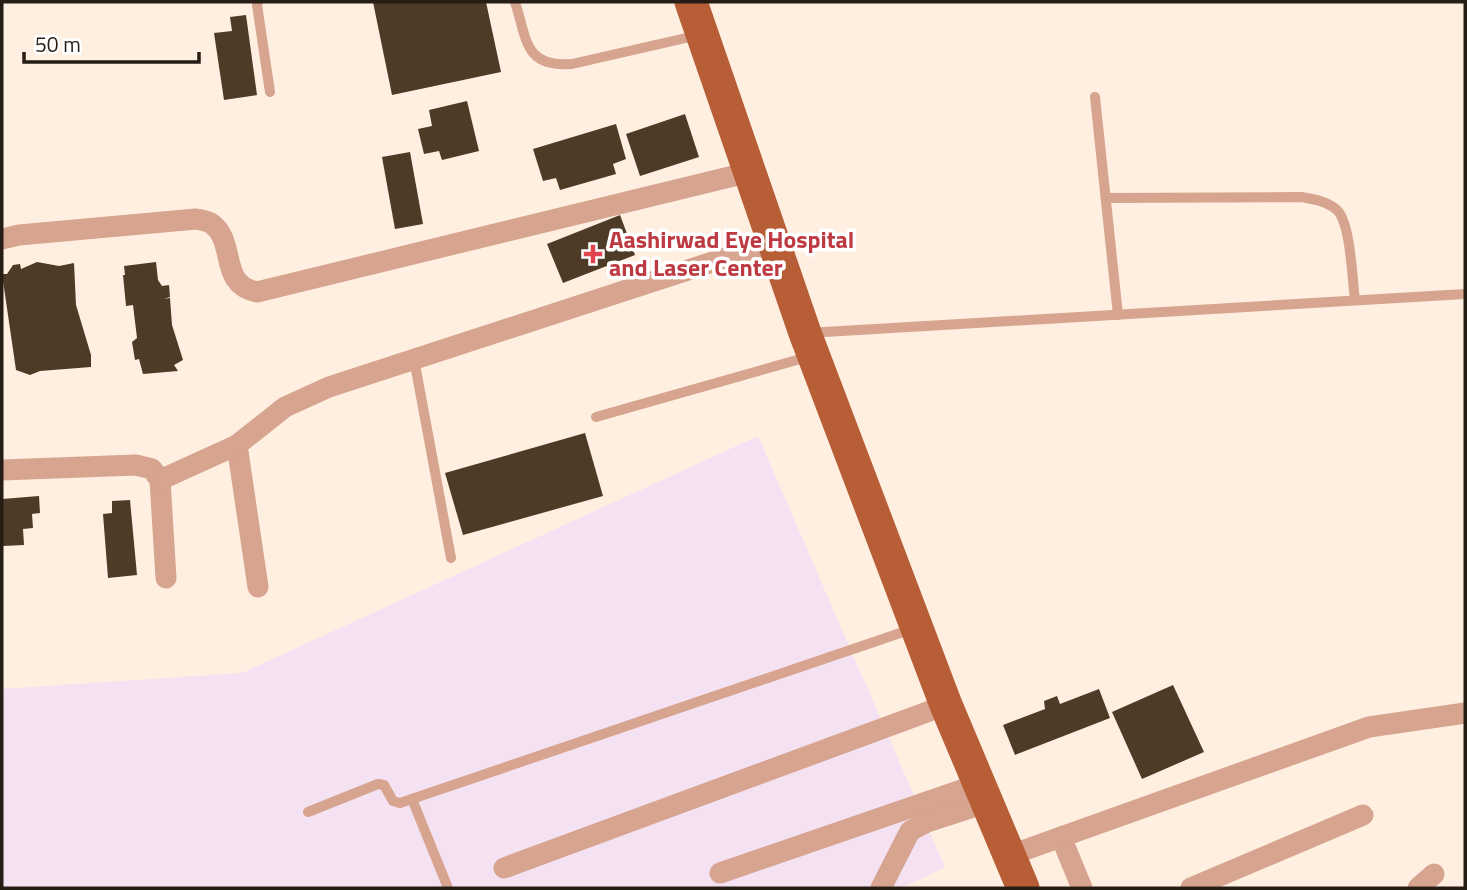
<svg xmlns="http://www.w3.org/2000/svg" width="1467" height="890" font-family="'Titillium Web',sans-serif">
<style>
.education{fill:#f4e2f3}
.building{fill:#4e3b27}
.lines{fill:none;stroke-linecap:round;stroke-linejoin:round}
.service{stroke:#d7a48f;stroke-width:10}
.minor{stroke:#d7a48f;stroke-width:21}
.primary{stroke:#b75e37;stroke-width:33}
.health-dot{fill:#e0444e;stroke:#fff;stroke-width:2.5}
.labels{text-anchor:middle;stroke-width:7;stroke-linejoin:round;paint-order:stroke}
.health-label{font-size:24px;font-weight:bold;fill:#be3a42;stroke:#fff;text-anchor:start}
</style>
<rect width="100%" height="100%" fill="#feefe1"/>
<path class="education" d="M758,436L945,867L902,888H2V689L242,673Z"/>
<g class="building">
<path d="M373,2H486L501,72L392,95Z"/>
<path d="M246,15L257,95L224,100L214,33L232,31L230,17Z"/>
<path d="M467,101L479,151L442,160L439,151L424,154L418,129L432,126L429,110Z"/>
<path d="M685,114L699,157L640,176L626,134Z"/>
<path d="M616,124L626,159L613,164L616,174L560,190L556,178L543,181L533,149Z"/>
<path d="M410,152L423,224L395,229L382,157Z"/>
<path d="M620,215L635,255L563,283L547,244Z"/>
<path d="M37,262L59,266L74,263L76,305L91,355V367L40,371L30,375L16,370L2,274H7L13,265L20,264L21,269Z"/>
<path d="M156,262L158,280L162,286L169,285L170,297L164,299L170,298L172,325L183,360L174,365L178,371L143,374L139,359L135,360L132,342L137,338L133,305L126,306L123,275H125L124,266Z"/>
<path d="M585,433L603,496L463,535L445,473Z"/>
<path d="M39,496L40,513L32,514L33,528L23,529L24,545L3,546L2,499Z"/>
<path d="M130,500L137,575L108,578L103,514L112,513V501Z"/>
<path d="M1173,685L1204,752L1142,779L1112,712Z"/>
<path d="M1099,689L1110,718L1015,755L1003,725L1045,709L1044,701L1057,696L1060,704Z"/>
</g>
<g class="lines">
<g class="service">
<path d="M258,2L257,5L270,92"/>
<path d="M515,2C527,39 524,68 572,64L699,35"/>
<path d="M1095,97L1118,315"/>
<path d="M1106,198L1301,197C1313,199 1327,201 1337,210C1351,224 1352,279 1355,300"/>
<path d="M808,333L1465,294"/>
<path d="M414,359L451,558"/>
<path d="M596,417L811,356"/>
<path d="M412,799L448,888"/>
<path d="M308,812L378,784L384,785L393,801L400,803L912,629"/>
</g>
<g class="minor">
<path d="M2,239L19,235L196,219C201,220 208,221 212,224C237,243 218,284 257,292L750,172"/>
<path d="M237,445L258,587"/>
<path d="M2,470L136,465L152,469L160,480L166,578"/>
<path d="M160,480L237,445L285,407L329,387L774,242"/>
<path d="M1061,837L1082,888"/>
<path d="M1008,856L1369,727L1465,713"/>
<path d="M504,868L946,705"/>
<path d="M720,873L979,784"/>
<path d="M881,888L910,831L927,822L986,803"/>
<path d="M1191,888L1363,815"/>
<path d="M1418,888L1434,874"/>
</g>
<path class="primary" d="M691,2L805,333L946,705L1023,888"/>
</g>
<path class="health-dot" d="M589.5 243.5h7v7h7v7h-7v7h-7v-7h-7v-7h7z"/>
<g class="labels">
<g class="health-label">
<text x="609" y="248">Aashirwad Eye Hospital<tspan x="609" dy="28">and Laser Center</tspan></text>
</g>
</g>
<rect width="1467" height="890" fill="none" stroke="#261d14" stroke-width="7"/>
<path d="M24 52v10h175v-10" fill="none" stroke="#261d14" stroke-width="3.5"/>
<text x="35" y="52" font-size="21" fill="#261d14" stroke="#ffffff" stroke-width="5" paint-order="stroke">50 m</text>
</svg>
